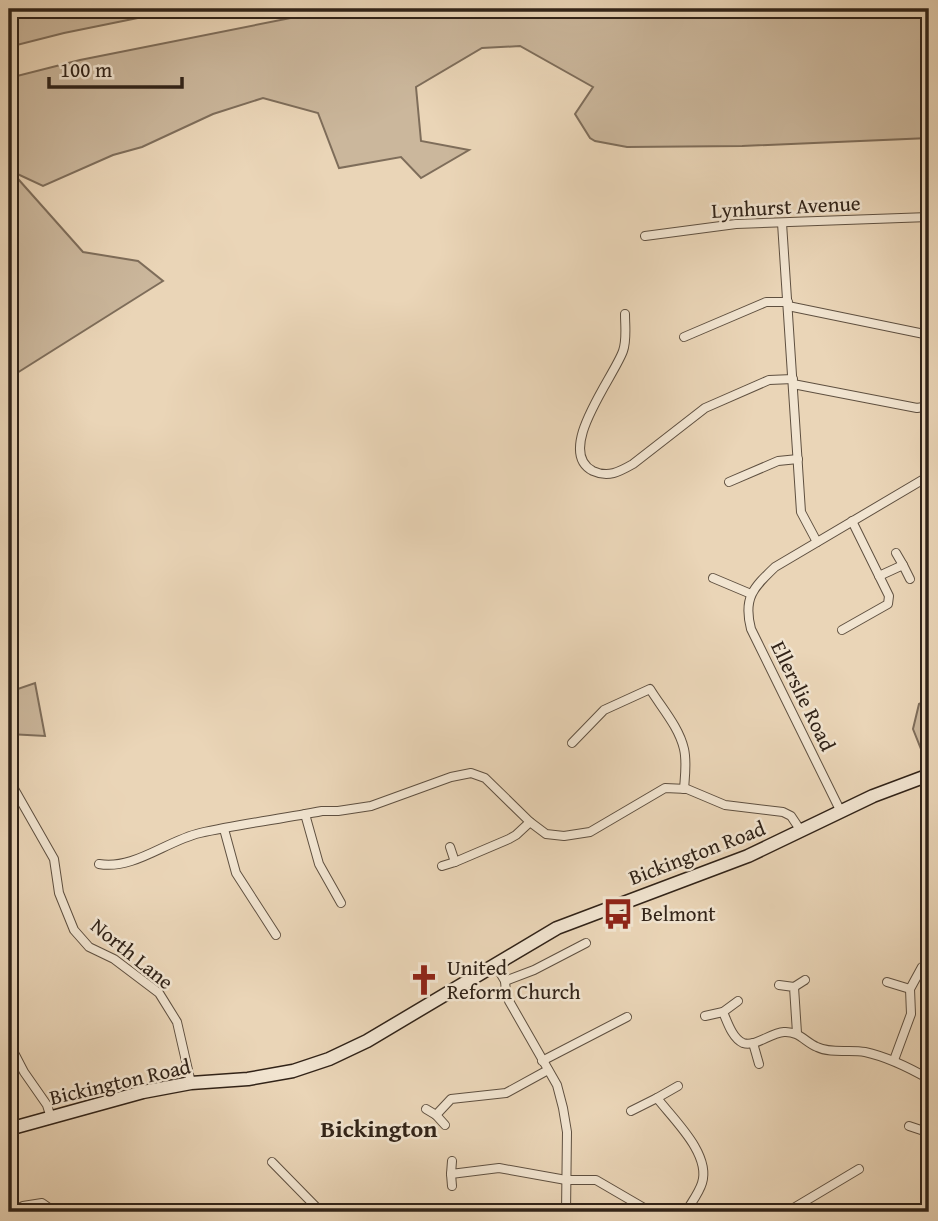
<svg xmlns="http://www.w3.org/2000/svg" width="938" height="1221" font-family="'Gentium Book Plus',serif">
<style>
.green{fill:#cbb79c;stroke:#7e6d5a;stroke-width:2}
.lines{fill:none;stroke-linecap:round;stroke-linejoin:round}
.street-casing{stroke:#5f5040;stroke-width:10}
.secondary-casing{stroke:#312318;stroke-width:15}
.street{stroke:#f1e4d0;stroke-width:8}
.secondary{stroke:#f1e4d0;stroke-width:12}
.labels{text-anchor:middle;stroke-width:5;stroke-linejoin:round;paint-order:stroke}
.street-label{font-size:21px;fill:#312318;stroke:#f1e4d0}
.poi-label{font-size:21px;fill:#312318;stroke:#f1e4d0;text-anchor:start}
.quarter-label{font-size:24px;font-weight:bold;fill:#312318;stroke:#f1e4d0}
</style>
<rect width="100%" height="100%" fill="#ead5b7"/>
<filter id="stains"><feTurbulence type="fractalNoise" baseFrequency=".00286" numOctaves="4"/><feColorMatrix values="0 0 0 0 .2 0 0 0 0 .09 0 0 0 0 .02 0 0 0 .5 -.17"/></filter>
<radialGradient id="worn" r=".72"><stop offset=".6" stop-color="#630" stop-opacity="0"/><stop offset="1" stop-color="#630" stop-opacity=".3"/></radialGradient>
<g class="green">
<path d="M9,9H182L64,33L9,47Z"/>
<path d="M336,9H929V138L742,146L627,147L595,141L590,138L575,114L593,87L520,46L482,48L416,87L421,141L469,150L421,178L401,157L339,168L318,113L263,98L213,114L142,147L113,155L43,186L11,171L83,252L138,261L163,281L9,378V78L80,60Z"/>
<path d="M35,683L45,736L9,734V692Z"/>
<path d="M929,699V757L925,759L913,729L919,704Z"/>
</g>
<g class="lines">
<defs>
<g id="street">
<path d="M782,223L801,512L817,542"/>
<path d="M645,236L736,224L929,217"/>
<path d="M788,306L929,335"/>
<path d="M625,314C625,326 627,340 623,351C614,377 554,451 593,471C608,478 619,472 633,464L705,408L769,380L793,379"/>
<path d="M684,337L766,302H788"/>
<path d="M793,384L917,408L929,406"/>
<path d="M729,482L778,461L798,459"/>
<path d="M896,553L903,565"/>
<path d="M879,576L903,565L910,579"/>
<path d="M713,578L751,594"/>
<path d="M842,630L888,604L889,596L852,521"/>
<path d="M572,743L604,710L650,689C661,707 679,727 684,749C687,762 685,775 684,789"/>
<path d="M9,780L54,859L59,893L74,930L89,947L114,959L159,993L177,1022L191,1083"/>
<path d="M840,810L751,629C743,598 753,588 775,567L929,476"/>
<path d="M305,814L319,864L341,903"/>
<path d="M224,829L236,873L276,935"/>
<path d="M455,862L509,839L516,835L530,822"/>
<path d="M99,864C134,870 166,841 200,833C240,824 281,819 322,811H338L371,806L451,777L471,773L485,778L530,822L546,834L564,836L590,832L665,788L687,789L725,805L783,812L791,816L801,831"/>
<path d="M442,866L455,862L450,847"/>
<path d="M495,964L505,981L506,992L509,1001L557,1085L563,1108L567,1132L566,1212"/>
<path d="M505,981L534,970L586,943"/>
<path d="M887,982L910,989"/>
<path d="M779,985L794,987L797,1033"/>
<path d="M794,987L805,980"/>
<path d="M723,1012C727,1021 732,1038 743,1043C756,1047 770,1033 784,1032C799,1031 805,1042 817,1047C831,1054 850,1049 865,1052C888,1057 908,1067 929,1079"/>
<path d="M705,1016L723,1012L738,1001"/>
<path d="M753,1043L759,1064"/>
<path d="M11,1047L24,1072L47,1105L51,1118"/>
<path d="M894,1060L911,1014L910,989L922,967"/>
<path d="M542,1061L627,1017"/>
<path d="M678,1086L657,1098C674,1120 711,1154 702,1183C699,1193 691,1203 686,1212"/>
<path d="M426,1109L436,1115L445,1125"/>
<path d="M631,1111L657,1098"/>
<path d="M436,1115L451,1099L506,1093L548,1070"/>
<path d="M909,1126L927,1132"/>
<path d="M926,1153L927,1132L929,1128"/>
<path d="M452,1161L451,1174L499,1168L566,1180H596L651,1212"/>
<path d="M272,1162L321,1212"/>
<path d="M451,1174L452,1186"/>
<path d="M11,1212L23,1206L42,1203L55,1212"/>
<path d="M787,1212L859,1169"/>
</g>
<path id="secondary" d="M9,1129L143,1092L191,1083L248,1079L293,1071L329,1059L367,1041L557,928L748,856L873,796L929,775"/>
</defs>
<use href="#street" class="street-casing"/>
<use href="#secondary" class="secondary-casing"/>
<use href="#street" class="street"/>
<use href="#secondary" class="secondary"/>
</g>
<defs>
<symbol id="bus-bare" viewBox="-9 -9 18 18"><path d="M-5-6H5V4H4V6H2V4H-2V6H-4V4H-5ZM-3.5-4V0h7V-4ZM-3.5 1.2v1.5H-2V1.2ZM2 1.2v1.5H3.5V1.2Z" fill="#8f2418" stroke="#f1e4d0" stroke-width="2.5" paint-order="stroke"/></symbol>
<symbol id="church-bare" viewBox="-9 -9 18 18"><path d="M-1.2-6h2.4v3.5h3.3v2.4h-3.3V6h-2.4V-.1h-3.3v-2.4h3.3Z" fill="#8f2418" stroke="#f1e4d0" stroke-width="2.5" paint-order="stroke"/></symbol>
</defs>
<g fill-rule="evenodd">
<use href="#bus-bare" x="596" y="892" width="44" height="44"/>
<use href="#church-bare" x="402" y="958" width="44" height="44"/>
</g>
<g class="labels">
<g class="street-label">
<text transform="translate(786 207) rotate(-3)" y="7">Lynhurst Avenue</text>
<text transform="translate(803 696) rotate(64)" y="7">Ellerslie Road</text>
<text transform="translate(697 853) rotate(-21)" y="7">Bickington Road</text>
<text transform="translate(132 954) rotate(39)" y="7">North Lane</text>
<text transform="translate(120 1082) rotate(-13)" y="7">Bickington Road</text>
</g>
<g class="poi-label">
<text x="641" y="921">Belmont</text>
<text x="447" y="975">United<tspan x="447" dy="24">Reform Church</tspan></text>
</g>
<g class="quarter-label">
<text x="379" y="1137">Bickington</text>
</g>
</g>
<rect width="938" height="1221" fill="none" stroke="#ead5b7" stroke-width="35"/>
<rect x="10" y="10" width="917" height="1200" fill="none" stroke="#312318" stroke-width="3.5"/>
<rect x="18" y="18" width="903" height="1186" fill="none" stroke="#312318" stroke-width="2"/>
<path d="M49 77v10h133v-10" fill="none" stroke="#312318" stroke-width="3.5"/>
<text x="60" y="77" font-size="21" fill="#312318" stroke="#f1e4d0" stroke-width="5" paint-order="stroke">100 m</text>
<rect width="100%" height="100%" filter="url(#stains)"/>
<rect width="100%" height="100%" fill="url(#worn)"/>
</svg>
